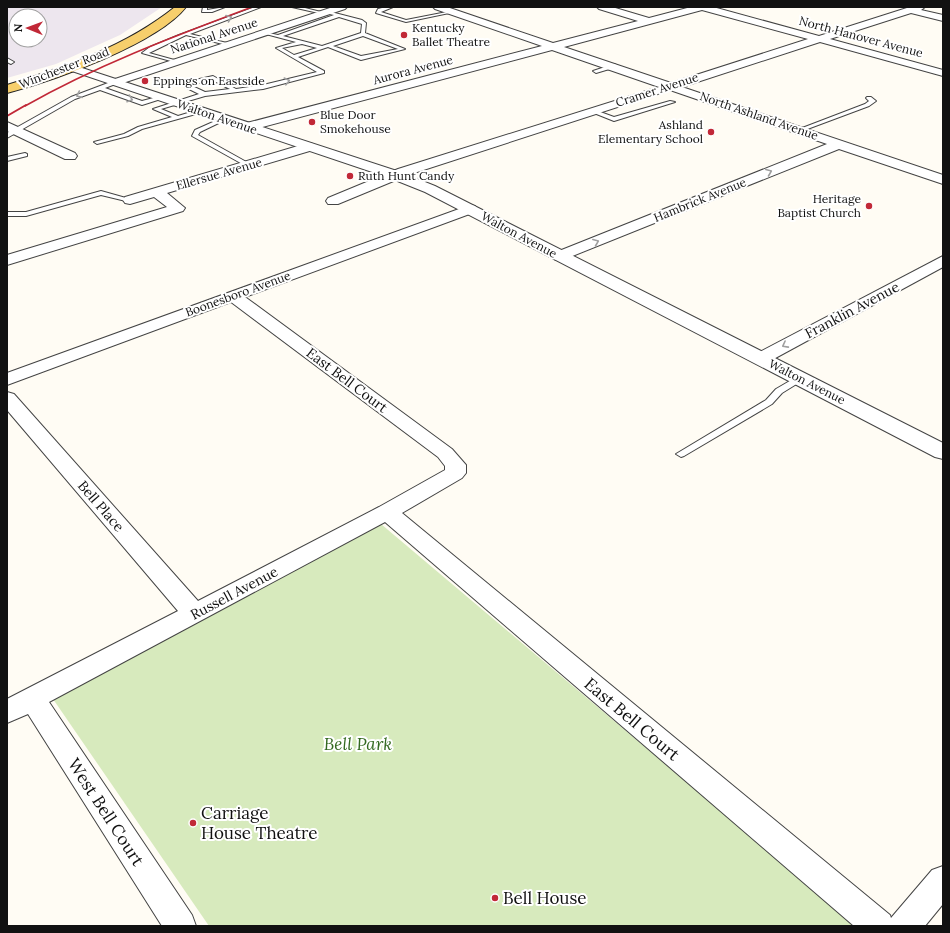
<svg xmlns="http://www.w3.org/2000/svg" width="950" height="933" font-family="Lora,serif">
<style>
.industrial{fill:#ede6ee;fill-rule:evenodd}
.green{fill:#d7eabd}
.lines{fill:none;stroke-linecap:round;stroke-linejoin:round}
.service-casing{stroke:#444;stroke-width:2}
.minor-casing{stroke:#444;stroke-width:2}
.tertiary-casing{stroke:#444;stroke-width:2}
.primary-casing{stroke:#222;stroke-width:2}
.service{fill:#fff;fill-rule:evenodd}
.minor{fill:#fff;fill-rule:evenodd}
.tertiary{fill:#fff;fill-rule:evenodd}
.primary{fill:#f7cf6c;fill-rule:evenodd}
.rail-far1{stroke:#c12837;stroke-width:1.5}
.rail{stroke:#c12837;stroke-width:2}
.oneway{stroke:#a0a0a0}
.poi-dot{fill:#c12837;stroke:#fff;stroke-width:1.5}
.labels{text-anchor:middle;stroke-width:4;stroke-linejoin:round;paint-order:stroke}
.far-poi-label{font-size:12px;fill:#111;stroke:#fff;text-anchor:start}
.far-street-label{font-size:12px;fill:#111;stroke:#fff}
.street-label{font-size:14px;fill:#111;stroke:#fff}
.near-street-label{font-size:17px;fill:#111;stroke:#fff}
.near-park-label{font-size:17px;font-style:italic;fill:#336920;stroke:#fff}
.near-poi-label{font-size:17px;fill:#111;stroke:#fff;text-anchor:start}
</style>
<rect width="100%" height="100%" fill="#fffcf4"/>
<path class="industrial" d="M7,7H162L120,35L89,49L56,64L7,78ZM16,16H40V40H16Z"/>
<path class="green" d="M381,524L857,926H209L53,699Z"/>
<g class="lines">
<defs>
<g id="service">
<path d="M203,7H207V10L225,7L212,12H202Z"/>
<path d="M255,7H261L190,34L231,44V46L186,35L149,53L178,61V63L142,53L150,47L179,35Z"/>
<path d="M292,7H301L325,13L323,14Z"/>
<path d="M386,7H393L381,12L406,20L452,11L454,12L406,22L376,13L378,9Z"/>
<path d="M327,11L362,20L366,23L365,33L405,49L361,60L328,47L298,57L324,71V73L263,89L205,96L161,109L178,116L201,109L203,110V112L142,129L128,136L97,144L94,142L124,134L138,127L172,117L153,109L199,94L185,87L186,82L213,76L236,89L263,85L317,72L276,48L296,42L262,33L264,32L278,35L334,15L325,13ZM339,17L362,24L361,33L322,46L283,36ZM363,36L398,49L361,56L333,46ZM302,44L317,48L294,55L282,48ZM212,80L230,89L205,92L190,85Z"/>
<path d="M7,58L14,62L11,64L7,62Z"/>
<path d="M614,64L616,65V67L596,73L593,71Z"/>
<path d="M116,80L119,82L118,83L105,88L142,101L161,96L164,98L142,105L100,90L75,99L7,138V133L71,97Z"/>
<path d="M867,97H871L876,101L869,106L802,131L797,130L865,104L869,101L866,98Z"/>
<path d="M670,101L675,102L614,121L589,111L592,109L614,117Z"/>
<path d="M222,118L227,119L200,132L198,135L250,164V166H246L192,136L195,130Z"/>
<path d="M25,153L27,154V156L7,161V157Z"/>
<path d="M101,191L133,200L130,202L101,195L26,216H7V212H26Z"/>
<path d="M800,375L804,378L803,380L782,393L772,404L684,456L681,457L676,454L766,400L776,389Z"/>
</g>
<g id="minor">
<path d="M333,7H347L345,9L120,84L116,85L110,82L112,80Z"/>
<path d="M433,7H447L553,43L638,21L599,9L597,7H612L649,18L691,7H713L819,36L910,7H925L921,10L943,15V21L911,13L830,39L943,70V76L820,42L682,87L943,175V184L839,149L560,261L554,259L552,256L554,253L827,144L670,90L408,175L338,204H328L326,201L328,198L398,169L659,87L552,50L247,131L241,127L243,124L542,46L435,9ZM702,10L808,39L671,83L564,47Z"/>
<path d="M7,122L75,153L77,156L75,159H65L7,131Z"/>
<path d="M308,143L313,144L314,147L313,150L167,193L185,208L183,211L7,265V255L167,207L154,197L130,204L125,203L123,200L125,197Z"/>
<path d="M470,205L475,206L477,209L475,212L245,297L452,449L466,465V473L462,478L402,513L890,915L891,918L932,870L943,866V904L925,926H854L385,522L49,702L192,915L196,926H162L28,714L7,723V699L178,611L7,410V392L14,394L198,601L379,507L445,470V466L438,457L231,302L7,385V373Z"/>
<path d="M943,256V267L768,362L762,363L756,362L753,358L756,354Z"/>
</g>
<path id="tertiary" d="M73,65L400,172L435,186L943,443V459L935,457L425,192L390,178L69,70L67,68Z"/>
<path id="primary" d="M175,7H186C157,44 53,81 7,93V85C67,66 125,47 175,7Z"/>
</defs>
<use href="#service" class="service-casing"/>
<use href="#minor" class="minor-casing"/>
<use href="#tertiary" class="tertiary-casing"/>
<use href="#primary" class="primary-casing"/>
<use href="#service" class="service"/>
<use href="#minor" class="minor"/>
<use href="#tertiary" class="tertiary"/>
<use href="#primary" class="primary"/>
<path class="rail-far1" d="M25,106C97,65 175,36 252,7"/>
<path class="rail" d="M7,116L26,105"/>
</g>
<defs><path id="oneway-chevron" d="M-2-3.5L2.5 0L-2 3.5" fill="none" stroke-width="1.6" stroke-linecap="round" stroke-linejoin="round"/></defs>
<g class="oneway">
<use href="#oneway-chevron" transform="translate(229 18) rotate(-21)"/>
<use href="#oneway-chevron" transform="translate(287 81) rotate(-14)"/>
<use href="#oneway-chevron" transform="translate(79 95) rotate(156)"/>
<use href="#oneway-chevron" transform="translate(130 99) rotate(19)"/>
<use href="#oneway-chevron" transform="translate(769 172) rotate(-22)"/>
<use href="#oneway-chevron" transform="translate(596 242) rotate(-22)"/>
<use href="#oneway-chevron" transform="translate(785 345) rotate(152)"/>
</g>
<g class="poi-dot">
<circle cx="404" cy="35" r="4"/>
<circle cx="145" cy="81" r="4"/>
<circle cx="312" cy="122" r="4"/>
<circle cx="711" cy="132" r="4"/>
<circle cx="350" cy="176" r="4"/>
<circle cx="869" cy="206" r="4"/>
<circle cx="193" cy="823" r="4"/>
<circle cx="495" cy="898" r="4"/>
</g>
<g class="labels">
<g class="far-poi-label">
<text x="412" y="32">Kentucky<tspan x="412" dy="14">Ballet Theatre</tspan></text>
<text x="153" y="85">Eppings on Eastside</text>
<text x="320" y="119">Blue Door<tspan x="320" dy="14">Smokehouse</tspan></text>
<text x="703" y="129" text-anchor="end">Ashland<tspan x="703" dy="14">Elementary School</tspan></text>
<text x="358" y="180">Ruth Hunt Candy</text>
<text x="861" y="203" text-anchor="end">Heritage<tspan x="861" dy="14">Baptist Church</tspan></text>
</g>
<g class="far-street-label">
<text transform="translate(214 36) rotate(-18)" y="4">National Avenue</text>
<text transform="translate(861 37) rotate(15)" y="4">North Hanover Avenue</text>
<text transform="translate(64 68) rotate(-21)" y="4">Winchester Road</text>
<text transform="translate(413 70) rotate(-15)" y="4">Aurora Avenue</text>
<text transform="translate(657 90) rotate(-18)" y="4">Cramer Avenue</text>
<text transform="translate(759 116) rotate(19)" y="4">North Ashland Avenue</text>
<text transform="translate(217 117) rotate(19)" y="4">Walton Avenue</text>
<text transform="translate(219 174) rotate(-16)" y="4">Ellersue Avenue</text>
<text transform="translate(700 200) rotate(-22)" y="4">Hambrick Avenue</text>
<text transform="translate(519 235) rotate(28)" y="4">Walton Avenue</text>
<text transform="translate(238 294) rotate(-20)" y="4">Boonesboro Avenue</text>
<text transform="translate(807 382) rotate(27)" y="4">Walton Avenue</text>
</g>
<g class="street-label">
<text transform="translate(852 310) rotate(-28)" y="5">Franklin Avenue</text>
<text transform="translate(347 380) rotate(37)" y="5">East Bell Court</text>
<text transform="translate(101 506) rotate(49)" y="5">Bell Place</text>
<text transform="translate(234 593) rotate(-28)" y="5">Russell Avenue</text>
</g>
<g class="near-street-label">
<text transform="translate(632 719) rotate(40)" y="6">East Bell Court</text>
<text transform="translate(106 812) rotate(57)" y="6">West Bell Court</text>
</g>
<g class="near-park-label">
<text x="358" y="750">Bell Park</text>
</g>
<g class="near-poi-label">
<text x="201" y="819">Carriage<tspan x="201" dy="20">House Theatre</tspan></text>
<text x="503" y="904">Bell House</text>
</g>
</g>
<rect width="950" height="933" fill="none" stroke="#111111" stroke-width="16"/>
<g transform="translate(28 28) rotate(271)"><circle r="19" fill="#ffffff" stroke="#a0a0a0"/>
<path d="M0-3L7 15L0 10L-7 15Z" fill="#c12837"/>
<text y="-6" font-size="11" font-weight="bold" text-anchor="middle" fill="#111111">N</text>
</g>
</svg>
